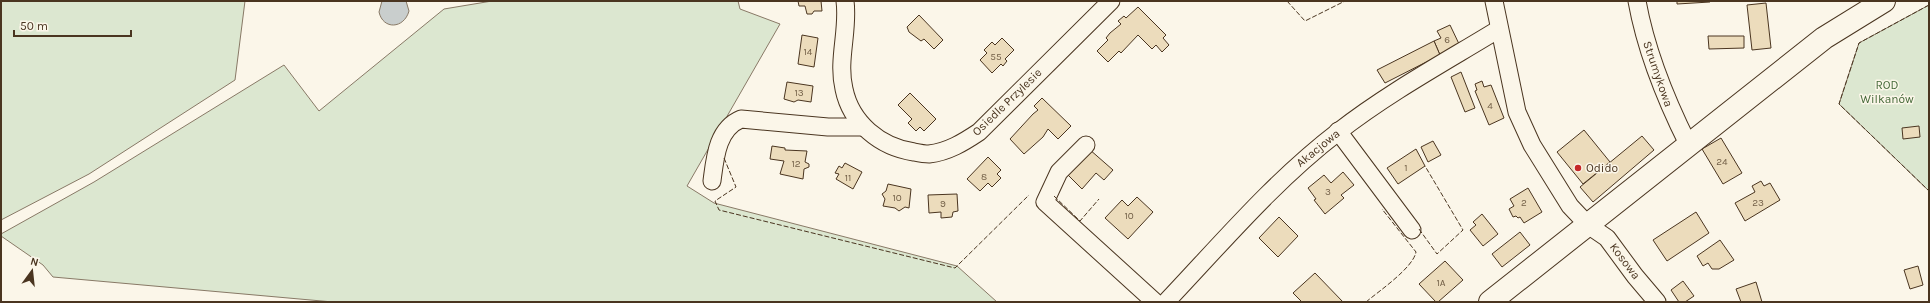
<svg xmlns="http://www.w3.org/2000/svg" width="1930" height="303" font-family="Karla,sans-serif">
<style>
.green{fill:#dce7d0;stroke:#887966}
.water{fill:#c9cecd;stroke:#887966}
.building{fill:#ecdcbc;stroke:#4a3520}
.lines{fill:none;stroke-linecap:round;stroke-linejoin:round}
.minor-casing{stroke:#4a3520;stroke-width:19}
.major-casing{stroke:#4a3520;stroke-width:24}
.minor{stroke:#fbf6e9;stroke-width:17}
.major{stroke:#fbf6e9;stroke-width:22}
.fence{stroke:#4a3520;stroke-width:1;stroke-dasharray:5 2;stroke-linecap:butt}
.poi-dot{fill:#c62828;stroke:#fbf6e9;stroke-width:1.5}
.labels{text-anchor:middle;stroke-width:3;stroke-linejoin:round;paint-order:stroke}
.number-label{font-size:10px;fill:#725f47}
.street-label{font-size:12px;fill:#4a3520;stroke:#fbf6e9}
.park-label{font-size:12px;fill:#436837;stroke:#fbf6e9}
.poi-label{font-size:12px;fill:#4a3520;stroke:#fbf6e9;text-anchor:start}
</style>
<rect width="100%" height="100%" fill="#fbf6e9"/>
<g class="green">
<path d="M1,1H245L235,80L89,174L1,220Z"/>
<path d="M492,1H738L740,9L780,24L687,186L714,203L957,266L997,302H333L53,277L43,265L1,236V234L94,182L284,65L319,111L444,9Z"/>
<path d="M1929,5V191L1839,104L1859,43Z"/>
</g>
<path class="water" d="M382,1H406L409,11C404,29 383,30 379,12Z"/>
<g class="building">
<path d="M798,1H821L822,11H814L812,14H807L805,6H799Z"/>
<path d="M1677,1H1710V2L1677,4Z"/>
<path d="M1766,3L1771,48L1752,50L1747,5Z"/>
<path d="M1138,7L1166,35L1163,38L1169,45L1162,52L1156,45L1152,49L1138,35L1121,53L1119,51L1108,62L1097,51L1108,40L1106,38L1110,33L1121,24L1118,21L1124,16L1126,18Z"/>
<path d="M919,15L943,40L934,49L924,39L921,41L909,32L907,27Z"/>
<path d="M1450,25L1460,46L1440,55L1434,41L1441,38L1437,31Z"/>
<path d="M802,35L818,38L814,67L798,64Z"/>
<path d="M1708,36H1744V48L1709,49Z"/>
<path d="M1002,38L1014,50L1005,59L1007,61L1003,66L1001,64L992,73L980,60L987,53L984,50L992,42L995,45Z"/>
<path d="M1434,41L1440,55L1385,83L1377,70Z"/>
<path d="M1461,72L1475,108L1465,112L1451,77Z"/>
<path d="M1482,81L1484,87L1491,85L1504,118L1489,125L1475,91L1477,90L1475,84Z"/>
<path d="M787,82L813,86L811,102L798,100L794,102L784,99Z"/>
<path d="M910,93L936,119L924,131L920,127L916,131L908,123L912,119L898,105Z"/>
<path d="M1042,98L1071,126L1058,139L1048,129L1043,137L1024,154L1010,139L1033,114L1038,110L1034,106Z"/>
<path d="M1919,126L1920,137L1903,139L1902,128Z"/>
<path d="M1584,130L1610,162L1583,184L1557,152Z"/>
<path d="M1642,136L1654,150L1593,202L1580,187Z"/>
<path d="M1721,138L1742,173L1723,184L1702,149Z"/>
<path d="M1433,141L1441,155L1428,162L1421,147Z"/>
<path d="M772,146L785,148V150L807,151L805,162L809,164V167L804,169L803,179L780,174L784,161L770,159Z"/>
<path d="M1089,149L1113,170L1104,180L1096,173L1082,189L1067,174Z"/>
<path d="M1416,149L1425,166L1398,184L1387,168Z"/>
<path d="M988,157L1001,170L997,174L1001,178L992,187L988,183L980,191L967,179Z"/>
<path d="M845,163L862,172L853,189L836,179L839,174L835,173L839,166L842,168Z"/>
<path d="M1343,172L1354,185L1341,195L1344,198L1325,214L1314,200L1316,199L1308,188L1324,175L1331,183Z"/>
<path d="M1761,181L1764,186L1770,183L1780,200L1745,221L1735,203L1755,192L1752,186Z"/>
<path d="M888,184L911,189L909,208L905,207L899,211L895,208L883,206L885,199L882,194L886,191Z"/>
<path d="M1528,188L1542,212L1524,223L1520,217L1518,218L1516,216L1513,217L1509,209L1514,206L1510,199Z"/>
<path d="M957,194L958,211L953,212L952,217L941,218V212L929,213L928,195Z"/>
<path d="M1137,197L1153,212L1128,239L1105,218L1122,200L1128,206Z"/>
<path d="M1696,212L1709,233L1667,261L1653,240Z"/>
<path d="M1482,214L1498,234L1483,246L1470,230L1476,225L1473,222Z"/>
<path d="M1279,217L1298,236L1278,257L1259,238Z"/>
<path d="M1520,232L1530,245L1502,267L1492,254Z"/>
<path d="M1720,240L1734,260L1719,269H1712L1708,263L1703,266L1697,256Z"/>
<path d="M1445,261L1463,280L1438,302H1436L1419,284Z"/>
<path d="M1918,266L1923,285L1910,289L1904,270Z"/>
<path d="M1315,273L1343,302H1302L1293,293Z"/>
<path d="M1683,281L1694,296L1685,302H1679L1671,290Z"/>
<path d="M1756,282L1762,302H1741L1736,289Z"/>
</g>
<g class="lines">
<defs>
<g id="minor">
<path d="M845,1C849,30 837,60 844,89C851,123 880,147 914,152C919,153 925,154 929,154C948,152 964,142 979,132L1111,1"/>
<path d="M1494,1L1517,112L1532,145L1570,206L1588,225L1607,238L1635,276L1657,302"/>
<path d="M1637,1C1646,51 1665,98 1688,144"/>
<path d="M1338,131L1412,230"/>
<path d="M1086,145L1059,172L1045,202L1155,302"/>
<path d="M712,181C715,158 717,129 741,119L828,127H863"/>
<path d="M1166,302C1221,244 1274,181 1338,132C1388,93 1445,62 1499,29"/>
</g>
<path id="major" d="M1490,302L1824,38L1884,1"/>
</defs>
<use href="#minor" class="minor-casing"/>
<use href="#major" class="major-casing"/>
<use href="#minor" class="minor"/>
<use href="#major" class="major"/>
<g class="fence">
<path d="M1287,1L1305,21L1345,1"/>
<path d="M1929,5L1859,43L1839,104L1929,191"/>
<path d="M724,158L736,187L715,201L719,210L955,268L1029,195"/>
<path d="M1054,196L1080,221L1099,199"/>
<path d="M1419,229L1437,254L1463,230L1425,166"/>
<path d="M1366,302C1379,291 1413,268 1416,252L1382,209"/>
</g>
</g>
<circle class="poi-dot" cx="1578" cy="168" r="4"/>
<g class="labels">
<g class="number-label">
<text x="1447" y="43">6</text>
<text x="808" y="55">14</text>
<text x="996" y="60">55</text>
<text x="799" y="96">13</text>
<text x="1490" y="109">4</text>
<text x="1722" y="165">24</text>
<text x="796" y="167">12</text>
<text x="1406" y="171">1</text>
<text x="984" y="180">8</text>
<text x="848" y="181">11</text>
<text x="1328" y="195">3</text>
<text x="897" y="201">10</text>
<text x="1524" y="206">2</text>
<text x="1758" y="206">23</text>
<text x="943" y="207">9</text>
<text x="1129" y="219">10</text>
<text x="1441" y="286">1A</text>
</g>
<g class="street-label">
<text transform="translate(1658 74) rotate(71)" y="4">Strumykowa</text>
<text transform="translate(1007 102) rotate(-44)" y="4">Osiedle Przylesie</text>
<text transform="translate(1318 148) rotate(-39)" y="4">Akacjowa</text>
<text transform="translate(1625 261) rotate(53)" y="4">Kosowa</text>
</g>
<g class="park-label">
<text x="1887" y="89">ROD<tspan x="1887" dy="14">Wilkanów</tspan></text>
</g>
<g class="poi-label">
<text x="1586" y="172">Odido</text>
</g>
</g>
<rect width="1930" height="303" fill="none" stroke="#4a3520" stroke-width="4"/>
<g transform="translate(32 271) rotate(15)" stroke="#fbf6e9" stroke-width="3" paint-order="stroke">
<path d="M0-3L7 15L0 10L-7 15Z" fill="#4a3520"/>
<text y="-6" font-size="11" font-weight="bold" text-anchor="middle" fill="#4a3520">N</text>
</g>
<path d="M14 30v6h117v-6" fill="none" stroke="#4a3520" stroke-width="2"/>
<text x="20" y="30" font-size="12" fill="#4a3520" stroke="#fbf6e9" stroke-width="3" paint-order="stroke">50 m</text>
</svg>
